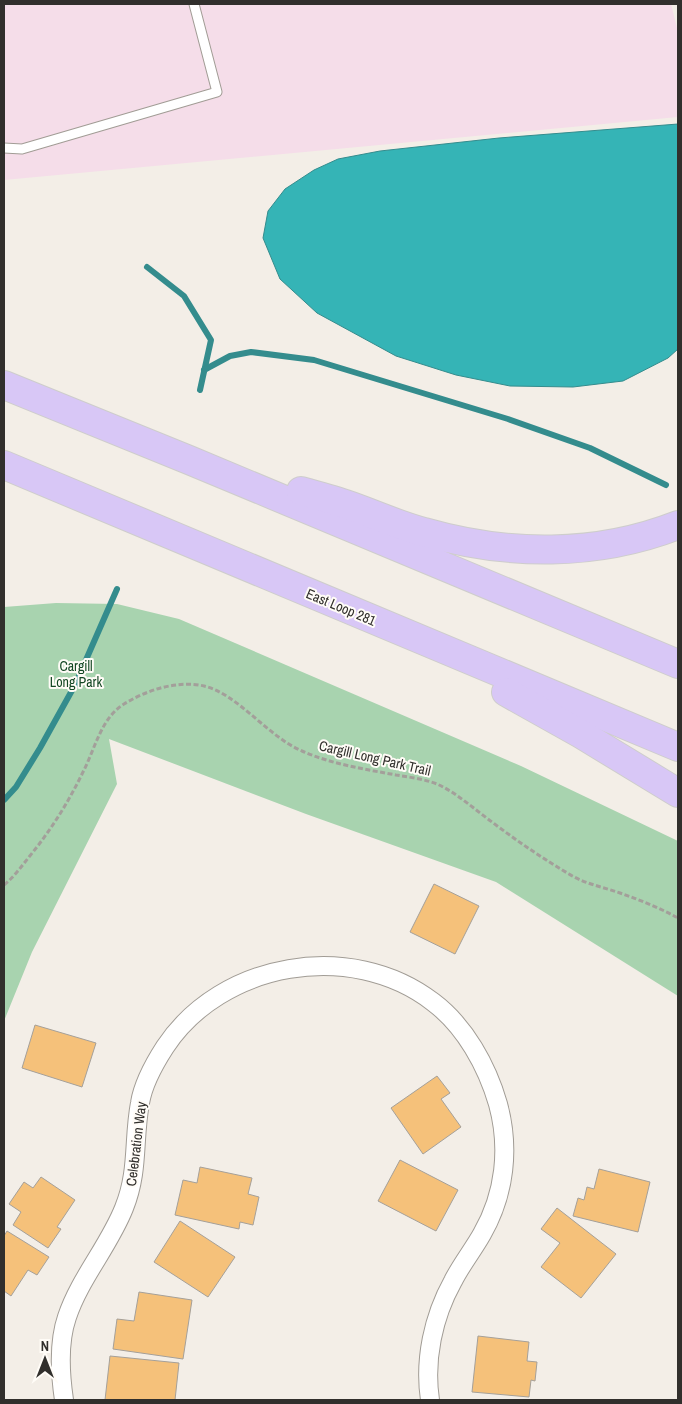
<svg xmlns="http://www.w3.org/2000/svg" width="682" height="1404" font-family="'Archivo Narrow',sans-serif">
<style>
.commercial{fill:#f5dde9}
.green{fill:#a8d3af}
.water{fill:#35b4b6;stroke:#348c8d}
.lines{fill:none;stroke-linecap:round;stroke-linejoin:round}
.stream{stroke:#348c8d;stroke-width:6}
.building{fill:#f5c17a;stroke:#a5a099}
.service-casing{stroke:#a19c95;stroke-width:11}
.minor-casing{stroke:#a19c95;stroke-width:20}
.trunk-casing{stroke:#cecdcc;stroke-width:30}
.path{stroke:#a39f9a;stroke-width:3;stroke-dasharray:5 2.5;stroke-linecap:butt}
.service{stroke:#fff;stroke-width:9}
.minor{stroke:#fff;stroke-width:18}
.trunk{stroke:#d8c7f6;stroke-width:28}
.labels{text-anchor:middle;stroke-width:4;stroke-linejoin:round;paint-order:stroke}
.street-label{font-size:14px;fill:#312f2c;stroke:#fffcf7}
.park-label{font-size:14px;fill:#134723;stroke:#fffcf7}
</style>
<rect width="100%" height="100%" fill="#f3eee7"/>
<path class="commercial" d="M4,4H671L678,32V117L4,180Z"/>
<path class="green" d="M56,603L117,604L179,619L521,766L678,841V996L496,882L306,814L109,739L117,784L32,952L4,1021V607Z"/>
<path class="water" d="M678,124V349L668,358L623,381L573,387L510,386L456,375L396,356L317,313L280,279L263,238L268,211L285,189L314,170L338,159L380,151L499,138Z"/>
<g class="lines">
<g class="stream">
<path d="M147,267L184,296L211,340L200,390"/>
<path d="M204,370L230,356L251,352L314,360L508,419L590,448L666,485"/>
<path d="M4,800L16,787L40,748L75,685L117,589"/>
</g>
</g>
<g class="building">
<path d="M434,884L479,906L455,954L410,932Z"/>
<path d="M35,1025L96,1043L82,1087L22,1068Z"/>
<path d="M437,1076L450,1093L441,1099L461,1127L423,1154L391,1108Z"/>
<path d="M400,1160L458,1190L436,1231L378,1201Z"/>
<path d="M200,1167L252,1178L248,1194L259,1197L253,1225L240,1222L239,1229L175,1215L183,1180L197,1183Z"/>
<path d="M599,1169L650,1182L638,1232L573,1216L578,1198L584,1200L587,1187L594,1189Z"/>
<path d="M41,1177L75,1200L57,1227L61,1229L48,1248L13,1225L21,1212L9,1204L24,1182L33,1188Z"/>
<path d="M557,1208L616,1254L581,1298L541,1267L560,1243L541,1229Z"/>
<path d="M180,1221L235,1257L208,1297L154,1262Z"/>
<path d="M7,1231L49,1257L37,1275L28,1270L11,1296L4,1291V1236Z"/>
<path d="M139,1292L192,1300L183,1359L113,1349L117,1319L134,1321Z"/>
<path d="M478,1336L529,1342L527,1361L537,1362L535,1381L531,1380L529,1397L472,1392Z"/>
<path d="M110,1356L179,1363L175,1400H105Z"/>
</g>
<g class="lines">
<defs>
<path id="service" d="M4,148L22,149L217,92L194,4"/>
<path id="minor" d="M64,1400C60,1373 58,1343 67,1317C80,1278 109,1246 124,1208C139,1171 133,1140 140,1103C143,1084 154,1064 165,1047C221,962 351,939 433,1002C465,1026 487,1066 498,1104C510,1148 505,1194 482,1234C473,1250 461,1265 453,1281C433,1317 424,1360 430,1400"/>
<g id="trunk">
<path d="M4,385L189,460L678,664"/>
<path d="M4,465L678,747"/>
<path d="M301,491C316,495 331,499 345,504C372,513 397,525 424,532C508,556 596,557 678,525"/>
<path d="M506,692L581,734L678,793"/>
</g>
</defs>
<use href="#service" class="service-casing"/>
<use href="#minor" class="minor-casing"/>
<use href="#trunk" class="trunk-casing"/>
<path class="path" d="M4,885C14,877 21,867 29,857C51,830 68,803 83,772C95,749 101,718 124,704C147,690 177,680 204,686C238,694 267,736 302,751C331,764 364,769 396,775C409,777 424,779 437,784C457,793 474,809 492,822C517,841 542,858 569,874C585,884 603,887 620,893C640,900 660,908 678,918"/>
<use href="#service" class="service"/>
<use href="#minor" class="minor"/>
<use href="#trunk" class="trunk"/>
</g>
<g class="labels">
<g class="street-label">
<text transform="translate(341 607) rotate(23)" y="5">East Loop 281</text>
<text transform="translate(375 758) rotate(13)" y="5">Cargill Long Park Trail</text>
<text transform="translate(136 1144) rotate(-83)" y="5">Celebration Way</text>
</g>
<g class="park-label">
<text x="76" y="671">Cargill<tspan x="76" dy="16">Long Park</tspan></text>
</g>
</g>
<rect width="682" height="1404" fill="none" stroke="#312f2c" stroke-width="10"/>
<g transform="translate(45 1359)" stroke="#fffcf7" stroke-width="4" paint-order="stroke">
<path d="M0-4L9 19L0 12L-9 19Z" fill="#312f2c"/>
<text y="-8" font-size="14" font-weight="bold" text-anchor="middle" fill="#312f2c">N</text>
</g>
</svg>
